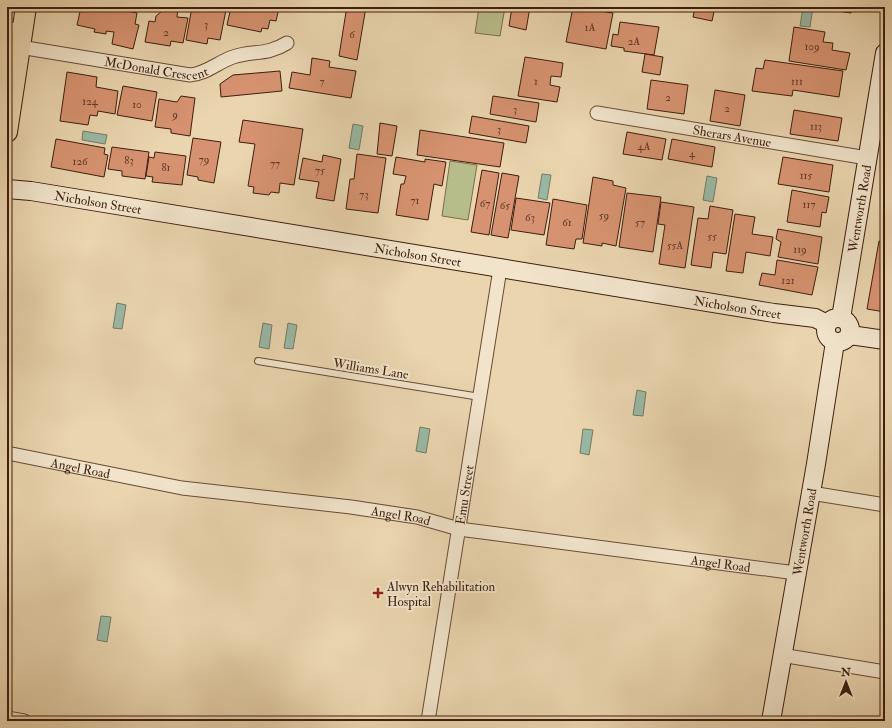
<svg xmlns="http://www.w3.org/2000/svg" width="892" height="728" font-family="'IM FELL Double Pica',serif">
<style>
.green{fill:#b7bd8a;stroke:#7b6d4c}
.water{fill:#99b9a5;stroke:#757b69}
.building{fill:#d79371;stroke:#3f1d0f}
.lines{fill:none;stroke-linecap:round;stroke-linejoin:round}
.lane-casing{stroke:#6a4b37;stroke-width:8}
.street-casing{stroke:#6a4b37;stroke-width:15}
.secondary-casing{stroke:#3f1d0f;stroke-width:20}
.primary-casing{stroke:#3f1d0f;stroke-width:22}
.lane{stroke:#f1e4cb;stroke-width:6}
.street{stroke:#f1e4cb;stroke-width:13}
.secondary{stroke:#f1e4cb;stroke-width:18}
.primary{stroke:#ead5af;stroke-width:20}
.poi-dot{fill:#8f2418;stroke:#f1e4cb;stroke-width:1.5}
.labels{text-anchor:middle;stroke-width:4;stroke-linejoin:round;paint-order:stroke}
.number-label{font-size:11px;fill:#653a28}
.street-label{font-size:13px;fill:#3f1d0f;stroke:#f1e4cb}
.poi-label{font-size:13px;fill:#3f1d0f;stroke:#f1e4cb;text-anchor:start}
</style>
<rect width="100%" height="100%" fill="#ead5af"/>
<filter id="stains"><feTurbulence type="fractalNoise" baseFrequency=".005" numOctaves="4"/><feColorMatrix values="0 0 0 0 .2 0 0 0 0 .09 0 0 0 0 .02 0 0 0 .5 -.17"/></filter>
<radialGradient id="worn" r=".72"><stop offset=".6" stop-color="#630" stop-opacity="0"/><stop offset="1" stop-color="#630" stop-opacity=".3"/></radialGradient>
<g class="green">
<path d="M479,7H505L500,36L475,33Z"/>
<path d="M450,161L477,165L468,220L442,216Z"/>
</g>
<g class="water">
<path d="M803,7H813L810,27L800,26Z"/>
<path d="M353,124L363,126L359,150L349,148Z"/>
<path d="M83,131L107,135L105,144L82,140Z"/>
<path d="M542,174L551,175L547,200L538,198Z"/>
<path d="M707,176L717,178L713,202L703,200Z"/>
<path d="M117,303L126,305L122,329L113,328Z"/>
<path d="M263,323L272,325L269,349L259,347Z"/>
<path d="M288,323L297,325L293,349L284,348Z"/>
<path d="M637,390L646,392L643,416L633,415Z"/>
<path d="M420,427L430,429L426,453L416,451Z"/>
<path d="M583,429L593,430L589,455L580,453Z"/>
<path d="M101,616L111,617L107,642L97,640Z"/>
</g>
<g class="building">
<path d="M81,7H110L137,13L135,24L139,25L133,49L112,44L114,32L106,31V34L94,32L95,29L77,25Z"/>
<path d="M167,7H178L177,17L188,18L183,43L171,41L170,46L145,42L149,21L155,22L156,16Z"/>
<path d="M192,7H208L226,10L220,40L208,38L207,44L186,40Z"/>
<path d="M231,7H273L279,8L276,21L270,20L268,29L262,28L261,32L227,25Z"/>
<path d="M353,7H366L357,60L339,56L346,12Z"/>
<path d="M512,7H530L526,30L509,26Z"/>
<path d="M573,7L613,13L606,49L566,42Z"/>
<path d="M695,7H715L712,21L693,17Z"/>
<path d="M838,7H852L851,13L837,11Z"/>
<path d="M620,22L659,27L654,55L624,51V48L611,46L613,34L618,35Z"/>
<path d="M794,27L825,32L823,42L833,43L832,50L850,53L846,70L789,61Z"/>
<path d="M645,54L663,57L660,75L642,72Z"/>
<path d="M525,57L563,63L561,77L551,76L550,85L560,87L557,102L518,96Z"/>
<path d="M312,58L330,61L329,67L356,71L351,98L289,88L292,72L310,75Z"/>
<path d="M765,60L843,71L839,97L793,90L792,96L752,91L756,68L763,69Z"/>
<path d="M280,71L282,91L221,97L220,84L233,75Z"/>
<path d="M67,72L97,77L96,87L118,91L115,114L98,111L97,116L90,115L88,125L60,121Z"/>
<path d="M651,80L688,85L684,114L647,109Z"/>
<path d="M123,86L157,92L152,121L117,115Z"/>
<path d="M715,90L745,95L740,126L710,121Z"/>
<path d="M181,96L195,98L190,136L171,133V129L155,127L159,99L177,102Z"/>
<path d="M493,96L539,103L536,122L490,114Z"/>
<path d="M794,110L842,118L838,141L790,134Z"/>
<path d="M472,116L529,126L526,143L469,133Z"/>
<path d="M243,120L303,129L294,185L280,183L279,193L271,192L269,195L253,193L254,187L248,186L255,144L239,142Z"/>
<path d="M380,123L397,126L392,156L377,154Z"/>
<path d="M420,130L504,143L500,167L417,155Z"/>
<path d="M627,132L666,139L662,160L623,154Z"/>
<path d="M193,138L221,142L214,183L198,180V177L187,175Z"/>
<path d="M56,139L105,148L104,154L108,155L104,177L51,167Z"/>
<path d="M672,139L715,147L712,167L668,159Z"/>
<path d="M112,147L149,152L145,179L122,176V171L108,169Z"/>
<path d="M155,152L186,156L182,185L152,182L153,177L146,176L149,157L154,158Z"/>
<path d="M357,154L386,158L378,213L346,209L350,179H354Z"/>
<path d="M323,155L341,159L334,201L316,198L319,182L299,179L303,158L322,162Z"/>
<path d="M396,157L425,162V159L446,162L442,186L434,184L428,220L396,215L401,184H404L406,176L393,174Z"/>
<path d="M783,157L833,165L829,192L778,184Z"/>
<path d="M482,170L499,173L489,235L471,232Z"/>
<path d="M502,173L519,176L508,238L491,235Z"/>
<path d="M593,177L613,181V185L626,188L616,246L602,243V246L583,243Z"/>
<path d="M792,190L829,197L826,213L822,212L820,227L787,222Z"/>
<path d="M627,193L661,197L653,252L619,247Z"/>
<path d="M516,198L550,203L544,235L511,230Z"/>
<path d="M553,199L587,205L582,239H576L574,249L546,245Z"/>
<path d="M661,202L694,207L685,268L659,264L665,225L658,224Z"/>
<path d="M710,206L733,210L726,254L713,252L711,268L691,265L698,218L708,219Z"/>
<path d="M735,214L755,217L752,234L773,237L770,256L746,252L743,273L726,271Z"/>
<path d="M778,229L822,237L818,264L778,257L781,242L776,239Z"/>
<path d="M879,241L885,242V312L867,309Z"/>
<path d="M777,260L818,267L812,295L759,285L762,273L775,275Z"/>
</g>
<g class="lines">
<defs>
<path id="lane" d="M258,361L480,397"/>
<g id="street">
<path d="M7,28L22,31"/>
<path id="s1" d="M20,47L190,75C206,74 218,62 233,57C253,50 266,56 287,43"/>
<path id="s2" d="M597,113L867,158"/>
<path id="s3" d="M7,453L182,488L351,507L417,517L459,529L796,573"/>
<path d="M811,493L885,505"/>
<path d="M781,655L885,672"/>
<path d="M7,718L24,721"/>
<path id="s4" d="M428,721L500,269"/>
</g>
<g id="secondary">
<path id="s5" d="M7,189L31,191L774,313L815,318L827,324"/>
<circle cx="838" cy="330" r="12"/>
<path id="s6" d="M841,318L885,53"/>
<path d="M850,335L885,340"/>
<path id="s7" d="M771,721L816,464L835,342"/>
</g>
<path id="primary" d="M7,132L26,7"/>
</defs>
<use href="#lane" class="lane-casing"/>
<use href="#street" class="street-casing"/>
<use href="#secondary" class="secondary-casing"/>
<use href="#primary" class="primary-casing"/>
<use href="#lane" class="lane"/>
<use href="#street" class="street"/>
<use href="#secondary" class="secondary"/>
<use href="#primary" class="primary"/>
</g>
<path class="poi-dot" d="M376 587h4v4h4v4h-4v4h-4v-4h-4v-4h4z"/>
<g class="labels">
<g class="number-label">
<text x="206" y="28">3</text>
<text x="590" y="31">1A</text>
<text x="166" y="36">2</text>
<text x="352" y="38">6</text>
<text x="634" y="45">2A</text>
<text x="812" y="50">109</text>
<text x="322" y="85">7</text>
<text x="536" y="85">1</text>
<text x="797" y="85">111</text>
<text x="668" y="101">2</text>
<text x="90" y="105">124</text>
<text x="137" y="108">10</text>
<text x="727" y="112">2</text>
<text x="515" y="113">3</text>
<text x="175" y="118">9</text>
<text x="816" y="130">113</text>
<text x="499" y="133">3</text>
<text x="644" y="150">4A</text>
<text x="692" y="157">4</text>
<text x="204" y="163">79</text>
<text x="129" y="164">83</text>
<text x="80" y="165">126</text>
<text x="275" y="167">77</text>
<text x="166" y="171">81</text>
<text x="320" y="174">75</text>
<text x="806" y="179">115</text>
<text x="364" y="198">73</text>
<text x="415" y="204">71</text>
<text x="485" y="207">67</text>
<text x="809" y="208">117</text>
<text x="505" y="209">65</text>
<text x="604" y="219">59</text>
<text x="530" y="221">63</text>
<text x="567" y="226">61</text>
<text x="640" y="226">57</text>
<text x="712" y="240">55</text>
<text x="675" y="249">55A</text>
<text x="800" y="253">119</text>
<text x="788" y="284">121</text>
</g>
<g class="street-label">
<text dy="5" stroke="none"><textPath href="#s1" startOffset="138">McDonald Crescent</textPath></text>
<text dy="5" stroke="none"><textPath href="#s2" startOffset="137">Sherars Avenue</textPath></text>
<text dy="5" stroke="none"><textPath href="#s5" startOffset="92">Nicholson Street</textPath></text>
<text dy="5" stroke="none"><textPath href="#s6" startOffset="111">Wentworth Road</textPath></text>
<text dy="5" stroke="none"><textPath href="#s5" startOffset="416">Nicholson Street</textPath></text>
<text dy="5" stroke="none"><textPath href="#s5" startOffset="740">Nicholson Street</textPath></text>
<text transform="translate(371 368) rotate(9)" y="5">Williams Lane</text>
<text dy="5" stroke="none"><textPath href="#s3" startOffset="75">Angel Road</textPath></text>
<text dy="5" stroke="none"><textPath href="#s4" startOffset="229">Emu Street</textPath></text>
<text dy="5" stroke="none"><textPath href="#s3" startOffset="399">Angel Road</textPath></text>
<text dy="5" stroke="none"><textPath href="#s7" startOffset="192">Wentworth Road</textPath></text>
<text dy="5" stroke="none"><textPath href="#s3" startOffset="723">Angel Road</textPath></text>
</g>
<g class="poi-label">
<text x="387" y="591">Alwyn Rehabilitation<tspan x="387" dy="15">Hospital</tspan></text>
</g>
</g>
<rect width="892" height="728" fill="none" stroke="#ead5af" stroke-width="24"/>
<rect x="8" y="8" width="876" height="712" fill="none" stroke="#3f1d0f" stroke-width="2"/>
<rect x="12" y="12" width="868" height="704" fill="none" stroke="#3f1d0f"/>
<g transform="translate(846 682)" stroke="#f1e4cb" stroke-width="3" paint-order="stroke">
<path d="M0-3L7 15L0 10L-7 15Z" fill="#3f1d0f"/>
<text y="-6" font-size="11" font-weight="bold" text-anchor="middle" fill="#3f1d0f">N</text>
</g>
<rect width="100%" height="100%" filter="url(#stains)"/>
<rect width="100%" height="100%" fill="url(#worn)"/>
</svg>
